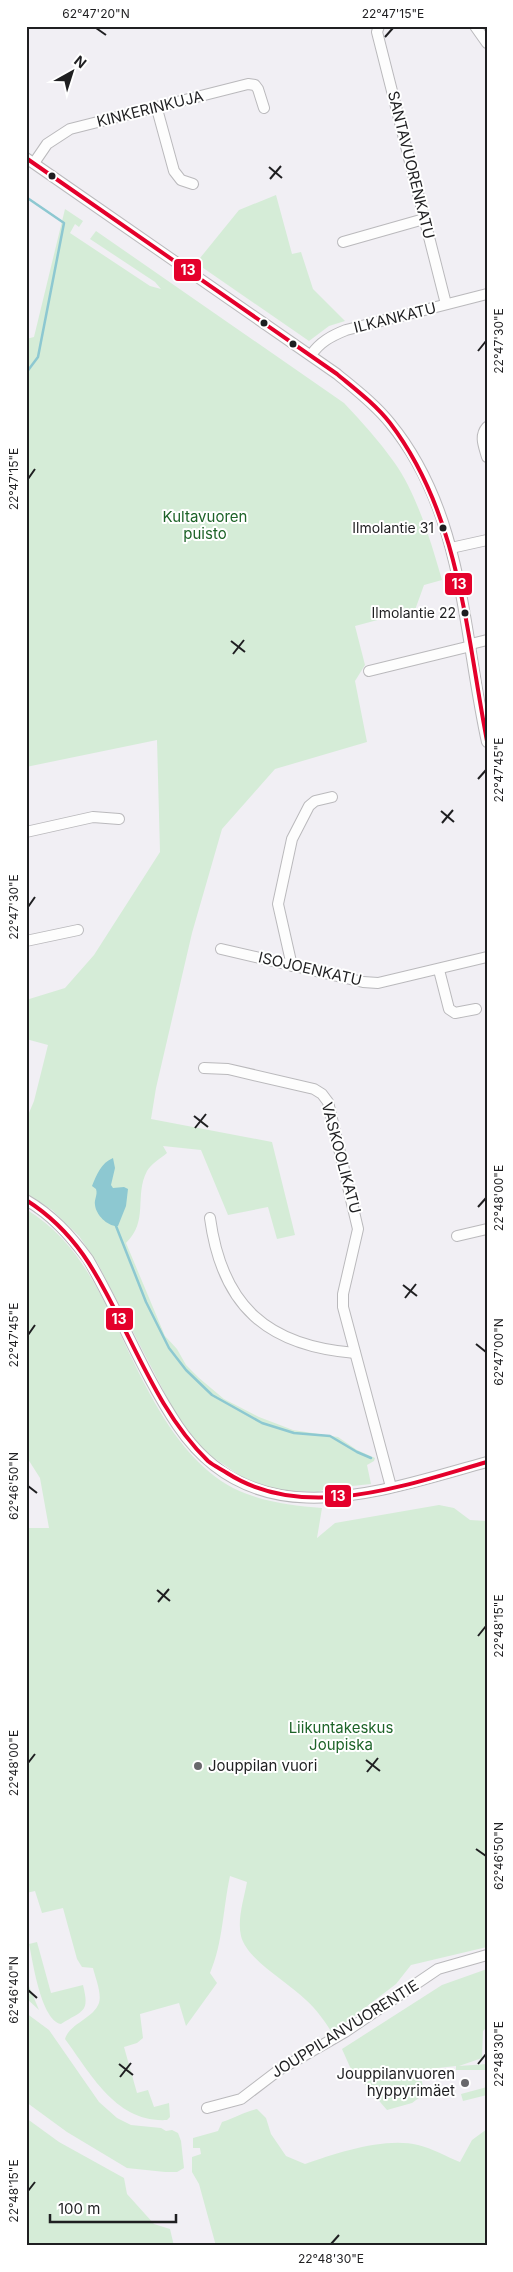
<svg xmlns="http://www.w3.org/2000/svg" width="513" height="2272" font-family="Inter,sans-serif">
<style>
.green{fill:#d5ecd7}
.water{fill:#8dc8d1}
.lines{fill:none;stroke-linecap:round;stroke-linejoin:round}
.stream{stroke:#8dc8d1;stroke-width:2.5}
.minor-casing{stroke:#bab9bc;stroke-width:12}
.minor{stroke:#fdfdfd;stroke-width:10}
.bus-1-casing{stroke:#fff;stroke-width:8}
.bus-1{stroke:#e4002b;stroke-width:4}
.ticks{fill:none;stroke:#1f1f21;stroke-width:2}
.bus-dot{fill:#1f1f21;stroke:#fff;stroke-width:2}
.poi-dot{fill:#68686b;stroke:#fff;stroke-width:2}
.labels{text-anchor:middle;stroke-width:4;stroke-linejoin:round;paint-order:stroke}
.bus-label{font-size:14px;fill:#1f1f21;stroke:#fff;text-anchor:end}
.street-label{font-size:15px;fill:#1f1f21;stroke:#fff}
.park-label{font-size:15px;fill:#1d6328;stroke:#fff}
.poi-label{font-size:15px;fill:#1f1f21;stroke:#fff;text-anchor:start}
.line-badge{stroke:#fff;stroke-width:2}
.badge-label{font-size:14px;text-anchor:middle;font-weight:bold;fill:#fff}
.neatline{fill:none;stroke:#1f1f21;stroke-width:2}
.ticks-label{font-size:12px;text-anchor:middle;fill:#1f1f21}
</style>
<rect width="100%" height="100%" fill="#f1eff4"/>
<g class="green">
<path d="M276,195L292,254L301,252L313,289L345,321L329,326L309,341L196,263L239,210Z"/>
<path d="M65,209L83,221L79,227L75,224L70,233L150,286L161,289L155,282L90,239L96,231L344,403C362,422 379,441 394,462C417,494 431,542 442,580L424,585L415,610L355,626L365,665L355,681L367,742L275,769L222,829L192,933L156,1088L151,1119L272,1142L295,1235L277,1239L268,1207L228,1215L201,1150L163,1146L167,1153C161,1158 151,1164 147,1171C134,1196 149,1221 126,1243L165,1336L177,1349L186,1365L199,1378L224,1399L259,1417L293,1430L338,1437L357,1450L375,1458L374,1461L367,1465L371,1484L352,1486L338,1484L318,1492L277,1490L245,1479L211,1456L196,1441L174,1411L98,1264L79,1236L52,1210L26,1193V1120L34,1101L48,1045L26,1039V1000L65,988L94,955L160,852L157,740L26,767V339L34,337Z"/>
<path d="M26,1209C66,1234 86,1266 107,1307C140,1372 174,1467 247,1494C271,1503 297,1506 322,1508L317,1538L335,1523L439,1505L454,1508L470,1520L487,1521V1947L411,1965L396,1984L332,2033C325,2021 316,2009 306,2000C288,1982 247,1960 241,1936C237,1919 244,1899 247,1882L230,1876C223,1908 223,1943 210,1973L217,1983L186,2026L179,2003L140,2014L143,2038L137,2043L124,2047L137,2093L148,2090L154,2107L169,2103L170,2117L167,2120C116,2123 91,2074 65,2039C70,2023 93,2019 99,2003C102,1993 95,1977 93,1968L82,1967L77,1959L63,1908L42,1913L35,1891L26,1893V1528H49L40,1478L26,1456Z"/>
<path d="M37,1942L51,1993L83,1985C90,2013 83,2010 61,2024C41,2020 33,1962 29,1944Z"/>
<path d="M487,1969V2027L483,2031L482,2058L459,2066L487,2064V2070H456V2066L420,2070L424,2094L412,2103L387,2110L350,2067L342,2049L442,1985Z"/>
<path d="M26,1979L39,2010L26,1998Z"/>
<path d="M26,2013L49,2030L99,2102L117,2118L131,2125L161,2128L166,2131L172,2130L178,2133L181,2141L184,2168L177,2172H165L127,2168L67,2132L26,2102Z"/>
<path d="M487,2087V2095L463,2101L461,2094Z"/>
<path d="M257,2109L266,2118L271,2134L286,2156L305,2164C337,2153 385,2137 418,2145C432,2148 447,2157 460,2162L472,2140L487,2129V2246H216L199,2184L192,2172V2157L201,2154L200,2148H193V2138L218,2131L222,2122C235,2118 244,2112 257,2109Z"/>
<path d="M26,2118L59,2142L124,2178L127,2194L154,2224L170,2229L174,2246H26Z"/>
</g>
<path class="water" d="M113,1158L115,1168L111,1185L113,1188L124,1187L128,1189L126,1206L118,1226C108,1227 96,1215 95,1205C94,1199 98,1195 96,1189L92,1186C97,1174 101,1163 113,1158Z"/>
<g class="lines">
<g class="stream">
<path d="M26,197L64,223L38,357L26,373"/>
<path d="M116,1226L146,1302L169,1348L186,1370L212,1395L262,1423L294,1433L330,1436L357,1452L371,1458"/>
</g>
<defs>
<g id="minor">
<path d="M379,26L377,32L446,304"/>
<path d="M475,26L487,43"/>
<path d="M157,109L174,171L181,180L193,184"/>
<path d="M26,158L337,374C355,389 375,404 390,423C464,513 463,633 487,742"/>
<path d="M34,163L47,144L70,129L248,84L255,85L258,89L264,108"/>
<path d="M343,242L424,219"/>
<path d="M311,355C320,342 331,336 346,330L487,294"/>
<path d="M487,427C479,436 484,446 487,457"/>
<path d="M451,548L487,540"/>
<path d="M471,644L487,640"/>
<path d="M369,671L471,646"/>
<path d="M26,832L93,817L119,819"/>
<path d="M26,941L78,930"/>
<path d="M221,949L363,982L378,983L487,957"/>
<path d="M292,966L278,904L292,839L309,806L315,801L332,797"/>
<path d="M439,970L449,1009L455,1013L476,1009"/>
<path d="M204,1068L228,1069L314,1089L322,1094L328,1102L358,1229L343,1294V1307L391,1487"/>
<path d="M26,1200C52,1215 70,1235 88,1259C120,1314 143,1374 178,1426C255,1540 380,1491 487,1462"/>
<path d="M210,1218C222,1306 267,1346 355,1353"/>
<path d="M457,1236L487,1229"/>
<path d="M207,2108L241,2099L279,2070L345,2032L438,1969L487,1955"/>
</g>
</defs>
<use href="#minor" class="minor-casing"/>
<use href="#minor" class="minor"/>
<defs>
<g id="bus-1">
<path d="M26,158L337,374C355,389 375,404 390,423C460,515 466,632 487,741"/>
<path d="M26,1200C75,1231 97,1273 122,1324C146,1372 169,1423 208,1461C214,1466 221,1469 227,1473C305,1523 406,1485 487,1462"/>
</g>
</defs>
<use href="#bus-1" class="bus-1-casing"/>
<use href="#bus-1" class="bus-1"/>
</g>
<path class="ticks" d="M96,28L106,35M385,37L393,28M269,167L282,178M270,179L281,166M478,351L486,341M28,479L35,469M231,641L245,652M233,654L244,640M478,779L486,770M441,811L454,822M442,823L453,810M28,907L35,897M194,1116L208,1127M195,1128L206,1114M478,1207L486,1198M403,1285L417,1296M405,1298L416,1284M28,1335L35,1325M476,1344L486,1352M28,1486L37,1493M157,1590L170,1601M158,1602L169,1589M478,1636L486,1626M366,1760L380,1771M28,1763L35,1754M367,1772L378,1758M476,1849L486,1856M28,1990L37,1998M119,2064L133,2075M478,2064L486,2054M120,2077L131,2063M28,2191L35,2182M331,2244L339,2235"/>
<g class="bus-dot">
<circle cx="52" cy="176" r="4.5"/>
<circle cx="264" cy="323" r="4.5"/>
<circle cx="293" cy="344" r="4.5"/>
<circle cx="443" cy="528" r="4.5"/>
<circle cx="465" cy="613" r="4.5"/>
</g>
<g class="poi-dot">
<circle cx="198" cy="1766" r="5"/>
<circle cx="465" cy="2083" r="5"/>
</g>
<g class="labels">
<g class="bus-label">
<text x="434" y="533">Ilmolantie 31</text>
<text x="456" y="618">Ilmolantie 22</text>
</g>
<g class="street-label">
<text transform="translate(150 109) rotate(-14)" y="5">KINKERINKUJA</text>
<text transform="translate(411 165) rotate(76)" y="5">SANTAVUORENKATU</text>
<text transform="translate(395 318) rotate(-14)" y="5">ILKANKATU</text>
<text transform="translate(310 969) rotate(13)" y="5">ISOJOENKATU</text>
<text transform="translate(341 1158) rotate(75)" y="5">VASKOOLIKATU</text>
<text transform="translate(345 2029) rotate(-32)" y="5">JOUPPILANVUORENTIE</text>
</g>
<g class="park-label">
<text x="205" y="522">Kultavuoren<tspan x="205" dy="17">puisto</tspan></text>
<text x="341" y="1733">Liikuntakeskus<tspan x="341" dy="17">Joupiska</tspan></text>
</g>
<g class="poi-label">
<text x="208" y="1771">Jouppilan vuori</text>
<text x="455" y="2079" text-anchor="end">Jouppilanvuoren<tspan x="455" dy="17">hyppyrimäet</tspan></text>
</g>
</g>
<g class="line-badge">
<rect x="173" y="258" width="29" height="24" rx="5" fill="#e4002b"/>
<rect x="444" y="572" width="29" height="24" rx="5" fill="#e4002b"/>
<rect x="105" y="1307" width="29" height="24" rx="5" fill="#e4002b"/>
<rect x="324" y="1484" width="28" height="24" rx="5" fill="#e4002b"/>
</g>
<g class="badge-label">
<text x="188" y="275">13</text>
<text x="459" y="589">13</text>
<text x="119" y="1324">13</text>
<text x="338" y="1501">13</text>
</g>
<rect width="513" height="2272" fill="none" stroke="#ffffff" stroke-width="55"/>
<g transform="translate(72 72) rotate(39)" stroke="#ffffff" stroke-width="4" paint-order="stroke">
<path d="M0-4L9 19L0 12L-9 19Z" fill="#1f1f21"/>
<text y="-8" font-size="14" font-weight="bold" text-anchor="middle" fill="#1f1f21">N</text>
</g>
<path d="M50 2214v8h126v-8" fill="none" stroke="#1f1f21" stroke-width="2.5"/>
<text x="58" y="2214" font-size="15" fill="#1f1f21" stroke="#ffffff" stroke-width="4" paint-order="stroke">100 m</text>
<rect x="28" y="28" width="458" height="2216" class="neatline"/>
<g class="ticks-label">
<text x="96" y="18">62°47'20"N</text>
<text x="393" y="18">22°47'15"E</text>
<text transform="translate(499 341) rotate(-90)" y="4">22°47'30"E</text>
<text transform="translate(14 479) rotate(-90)" y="4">22°47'15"E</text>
<text transform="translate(499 770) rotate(-90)" y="4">22°47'45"E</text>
<text transform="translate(14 907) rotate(-90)" y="4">22°47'30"E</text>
<text transform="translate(499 1198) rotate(-90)" y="4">22°48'00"E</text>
<text transform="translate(14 1335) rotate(-90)" y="4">22°47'45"E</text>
<text transform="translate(499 1352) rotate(-90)" y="4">62°47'00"N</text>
<text transform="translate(14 1486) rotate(-90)" y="4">62°46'50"N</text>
<text transform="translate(499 1626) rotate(-90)" y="4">22°48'15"E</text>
<text transform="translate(14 1763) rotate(-90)" y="4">22°48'00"E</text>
<text transform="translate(499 1856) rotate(-90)" y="4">62°46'50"N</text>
<text transform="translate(14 1990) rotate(-90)" y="4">62°46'40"N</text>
<text transform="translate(499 2054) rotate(-90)" y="4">22°48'30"E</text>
<text transform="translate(14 2191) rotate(-90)" y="4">22°48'15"E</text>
<text x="331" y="2263">22°48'30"E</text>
</g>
</svg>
